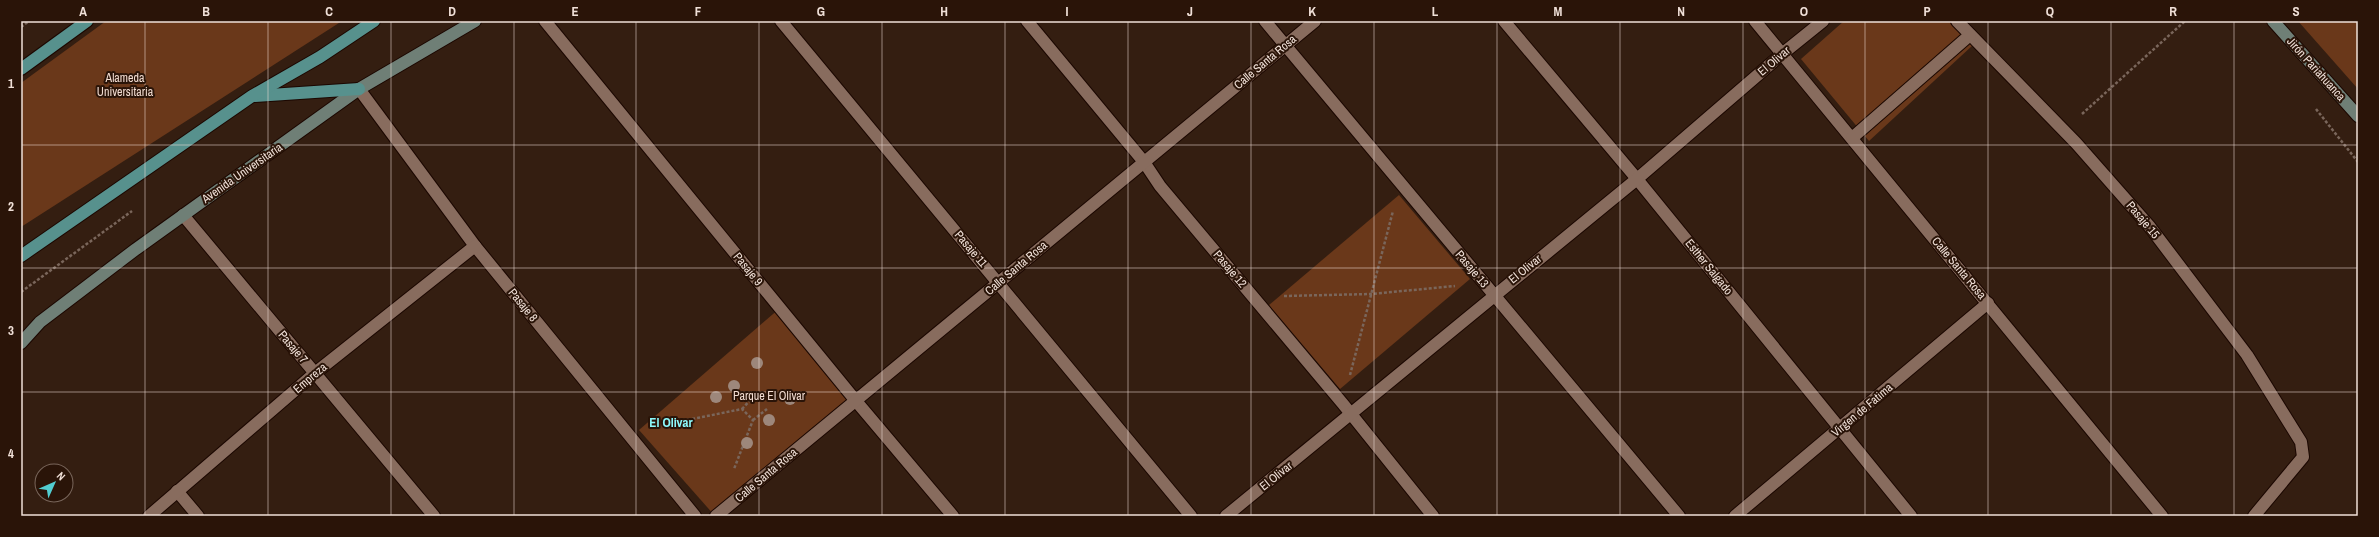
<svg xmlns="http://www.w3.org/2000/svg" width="2379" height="537" font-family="'Archivo Narrow',sans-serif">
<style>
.green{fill:#6a381a}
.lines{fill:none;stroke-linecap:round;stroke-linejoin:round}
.street-casing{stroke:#1b0700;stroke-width:14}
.secondary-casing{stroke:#1b0700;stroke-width:14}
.primary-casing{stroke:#1b0700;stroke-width:14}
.path{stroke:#7a665b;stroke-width:2.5;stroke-dasharray:3 2;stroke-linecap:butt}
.street{stroke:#886c5e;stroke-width:12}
.secondary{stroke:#6f7f76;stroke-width:12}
.primary{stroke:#57918d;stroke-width:12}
.tree{fill:#9d877b}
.grid{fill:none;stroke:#f0e0d8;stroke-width:1;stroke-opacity:0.55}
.labels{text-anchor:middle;stroke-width:4;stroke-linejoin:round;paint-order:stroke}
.street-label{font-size:12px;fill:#f0e0d8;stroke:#2a1408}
.park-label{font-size:12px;fill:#f3ddd2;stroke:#2a1408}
.neighbourhood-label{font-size:13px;font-weight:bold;fill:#8df9fb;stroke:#2a1408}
.neatline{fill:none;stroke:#f0e0d8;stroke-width:1.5}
.grid-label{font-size:13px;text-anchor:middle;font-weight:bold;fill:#f0e0d8}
</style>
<rect width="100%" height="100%" fill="#341e11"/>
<g class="green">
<path d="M106,21H342L21,227V83Z"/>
<path d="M1844,21H1950L1973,45L1869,141L1801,59Z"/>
<path d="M2298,21H2358V89Z"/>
<path d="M1399,195L1470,279L1340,389L1269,305Z"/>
<path d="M780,308L856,401L715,516L639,430Z"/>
</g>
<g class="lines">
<defs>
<g id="street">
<path d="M545,21L856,401L953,516"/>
<path d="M781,21L1191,516"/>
<path d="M1027,21L1144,162L1160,186L1343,404L1433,516"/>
<path d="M1265,21L1679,516"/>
<path d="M1504,21L1637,179L1911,516"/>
<path d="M1755,21L2162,516"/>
<path d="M1957,21L2076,143L2150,227L2247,355L2301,442L2303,457L2254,516"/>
<path d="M359,89L475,246L695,516"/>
<path d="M1852,138L1970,35"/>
<path d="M183,215L434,516"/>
<path d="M177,491L198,516"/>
<path d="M149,516L315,373L475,246"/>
<path d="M716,516L1315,21"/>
<path d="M1226,516L1637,179L1782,54L1823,21"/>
<path d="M1735,516L1988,303"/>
</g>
<g id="secondary">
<path d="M2273,21L2358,116"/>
<path d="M21,343L40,322L136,249L359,89L475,21"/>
</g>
<g id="primary">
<path d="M21,69L87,21"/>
<path d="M255,96L359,89"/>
<path d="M21,256L252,96L320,57L374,21"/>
</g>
</defs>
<use href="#street" class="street-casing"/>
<use href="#secondary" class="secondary-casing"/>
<use href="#primary" class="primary-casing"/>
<g class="path">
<path d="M21,27L29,21"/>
<path d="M2316,109L2358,162"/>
<path d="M2082,114L2185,21"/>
<path d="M21,292L132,211"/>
<path d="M1284,296L1371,294L1455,286"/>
<path d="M1350,375L1393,211"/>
<path d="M742,409L753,397"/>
<path d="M753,420L767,409"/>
<path d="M653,427L742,409L753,420L734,469"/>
</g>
<use href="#street" class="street"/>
<use href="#secondary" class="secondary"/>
<use href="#primary" class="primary"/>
</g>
<g class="tree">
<circle cx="757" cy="363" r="6"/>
<circle cx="734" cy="386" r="6"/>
<circle cx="716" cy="397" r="6"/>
<circle cx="790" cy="399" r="6"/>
<circle cx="769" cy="420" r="6"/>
<circle cx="747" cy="443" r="6"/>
</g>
<path class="grid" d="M145,21V516M268,21V516M391,21V516M514,21V516M636,21V516M759,21V516M882,21V516M1005,21V516M1128,21V516M1251,21V516M1374,21V516M1497,21V516M1620,21V516M1743,21V516M1865,21V516M1988,21V516M2111,21V516M2234,21V516M21,145H2358M21,268H2358M21,392H2358"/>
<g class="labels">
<g class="street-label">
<text transform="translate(1774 61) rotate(-40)" y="4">El Olivar</text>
<text transform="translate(1265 62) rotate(-40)" y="4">Calle Santa Rosa</text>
<text transform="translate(2316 69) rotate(48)" y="4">Jirón Pariahuanca</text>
<text transform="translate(242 173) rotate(-35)" y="4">Avenida Universitaria</text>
<text transform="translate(2143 220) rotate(50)" y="4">Pasaje 15</text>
<text transform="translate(971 249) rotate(50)" y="4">Pasaje 11</text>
<text transform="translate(1709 267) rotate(51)" y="4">Esther Salgado</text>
<text transform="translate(1016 268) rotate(-40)" y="4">Calle Santa Rosa</text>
<text transform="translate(1959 268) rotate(50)" y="4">Calle Santa Rosa</text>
<text transform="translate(748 269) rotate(51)" y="4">Pasaje 9</text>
<text transform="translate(1230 269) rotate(50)" y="4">Pasaje 12</text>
<text transform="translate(1472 269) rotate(50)" y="4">Pasaje 13</text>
<text transform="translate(1525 269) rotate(-39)" y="4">El Olivar</text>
<text transform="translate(523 305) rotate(51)" y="4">Pasaje 8</text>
<text transform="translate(293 347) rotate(50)" y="4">Pasaje 7</text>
<text transform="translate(310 378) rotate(-40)" y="4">Empreza</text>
<text transform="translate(1862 410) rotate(-40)" y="4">Virgen de Fatima</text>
<text transform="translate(766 475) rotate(-40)" y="4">Calle Santa Rosa</text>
<text transform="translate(1276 476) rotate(-39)" y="4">El Olivar</text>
</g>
<g class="park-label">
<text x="125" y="82">Alameda<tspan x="125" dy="14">Universitaria</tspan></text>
<text x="769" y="400">Parque El Olivar</text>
</g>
<g class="neighbourhood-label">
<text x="671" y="427">El Olivar</text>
</g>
</g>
<rect width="2379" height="537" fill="none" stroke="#2a1408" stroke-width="44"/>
<g transform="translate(54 483) rotate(45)"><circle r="19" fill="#2a1408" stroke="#79665b"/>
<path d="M0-3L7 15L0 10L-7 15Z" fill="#52cdd0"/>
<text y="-6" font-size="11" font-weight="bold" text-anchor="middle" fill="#f0e0d8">N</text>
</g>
<rect x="22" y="22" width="2335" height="493" class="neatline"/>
<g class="grid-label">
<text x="83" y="16">A</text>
<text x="206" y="16">B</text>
<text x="329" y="16">C</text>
<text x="452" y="16">D</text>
<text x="575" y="16">E</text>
<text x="698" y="16">F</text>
<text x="821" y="16">G</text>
<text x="944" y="16">H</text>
<text x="1067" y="16">I</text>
<text x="1190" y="16">J</text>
<text x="1312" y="16">K</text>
<text x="1435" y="16">L</text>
<text x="1558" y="16">M</text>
<text x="1681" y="16">N</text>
<text x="1804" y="16">O</text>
<text x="1927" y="16">P</text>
<text x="2050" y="16">Q</text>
<text x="2173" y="16">R</text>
<text x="2296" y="16">S</text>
<text x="11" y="88">1</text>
<text x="11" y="211">2</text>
<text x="11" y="335">3</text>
<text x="11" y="458">4</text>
</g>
</svg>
